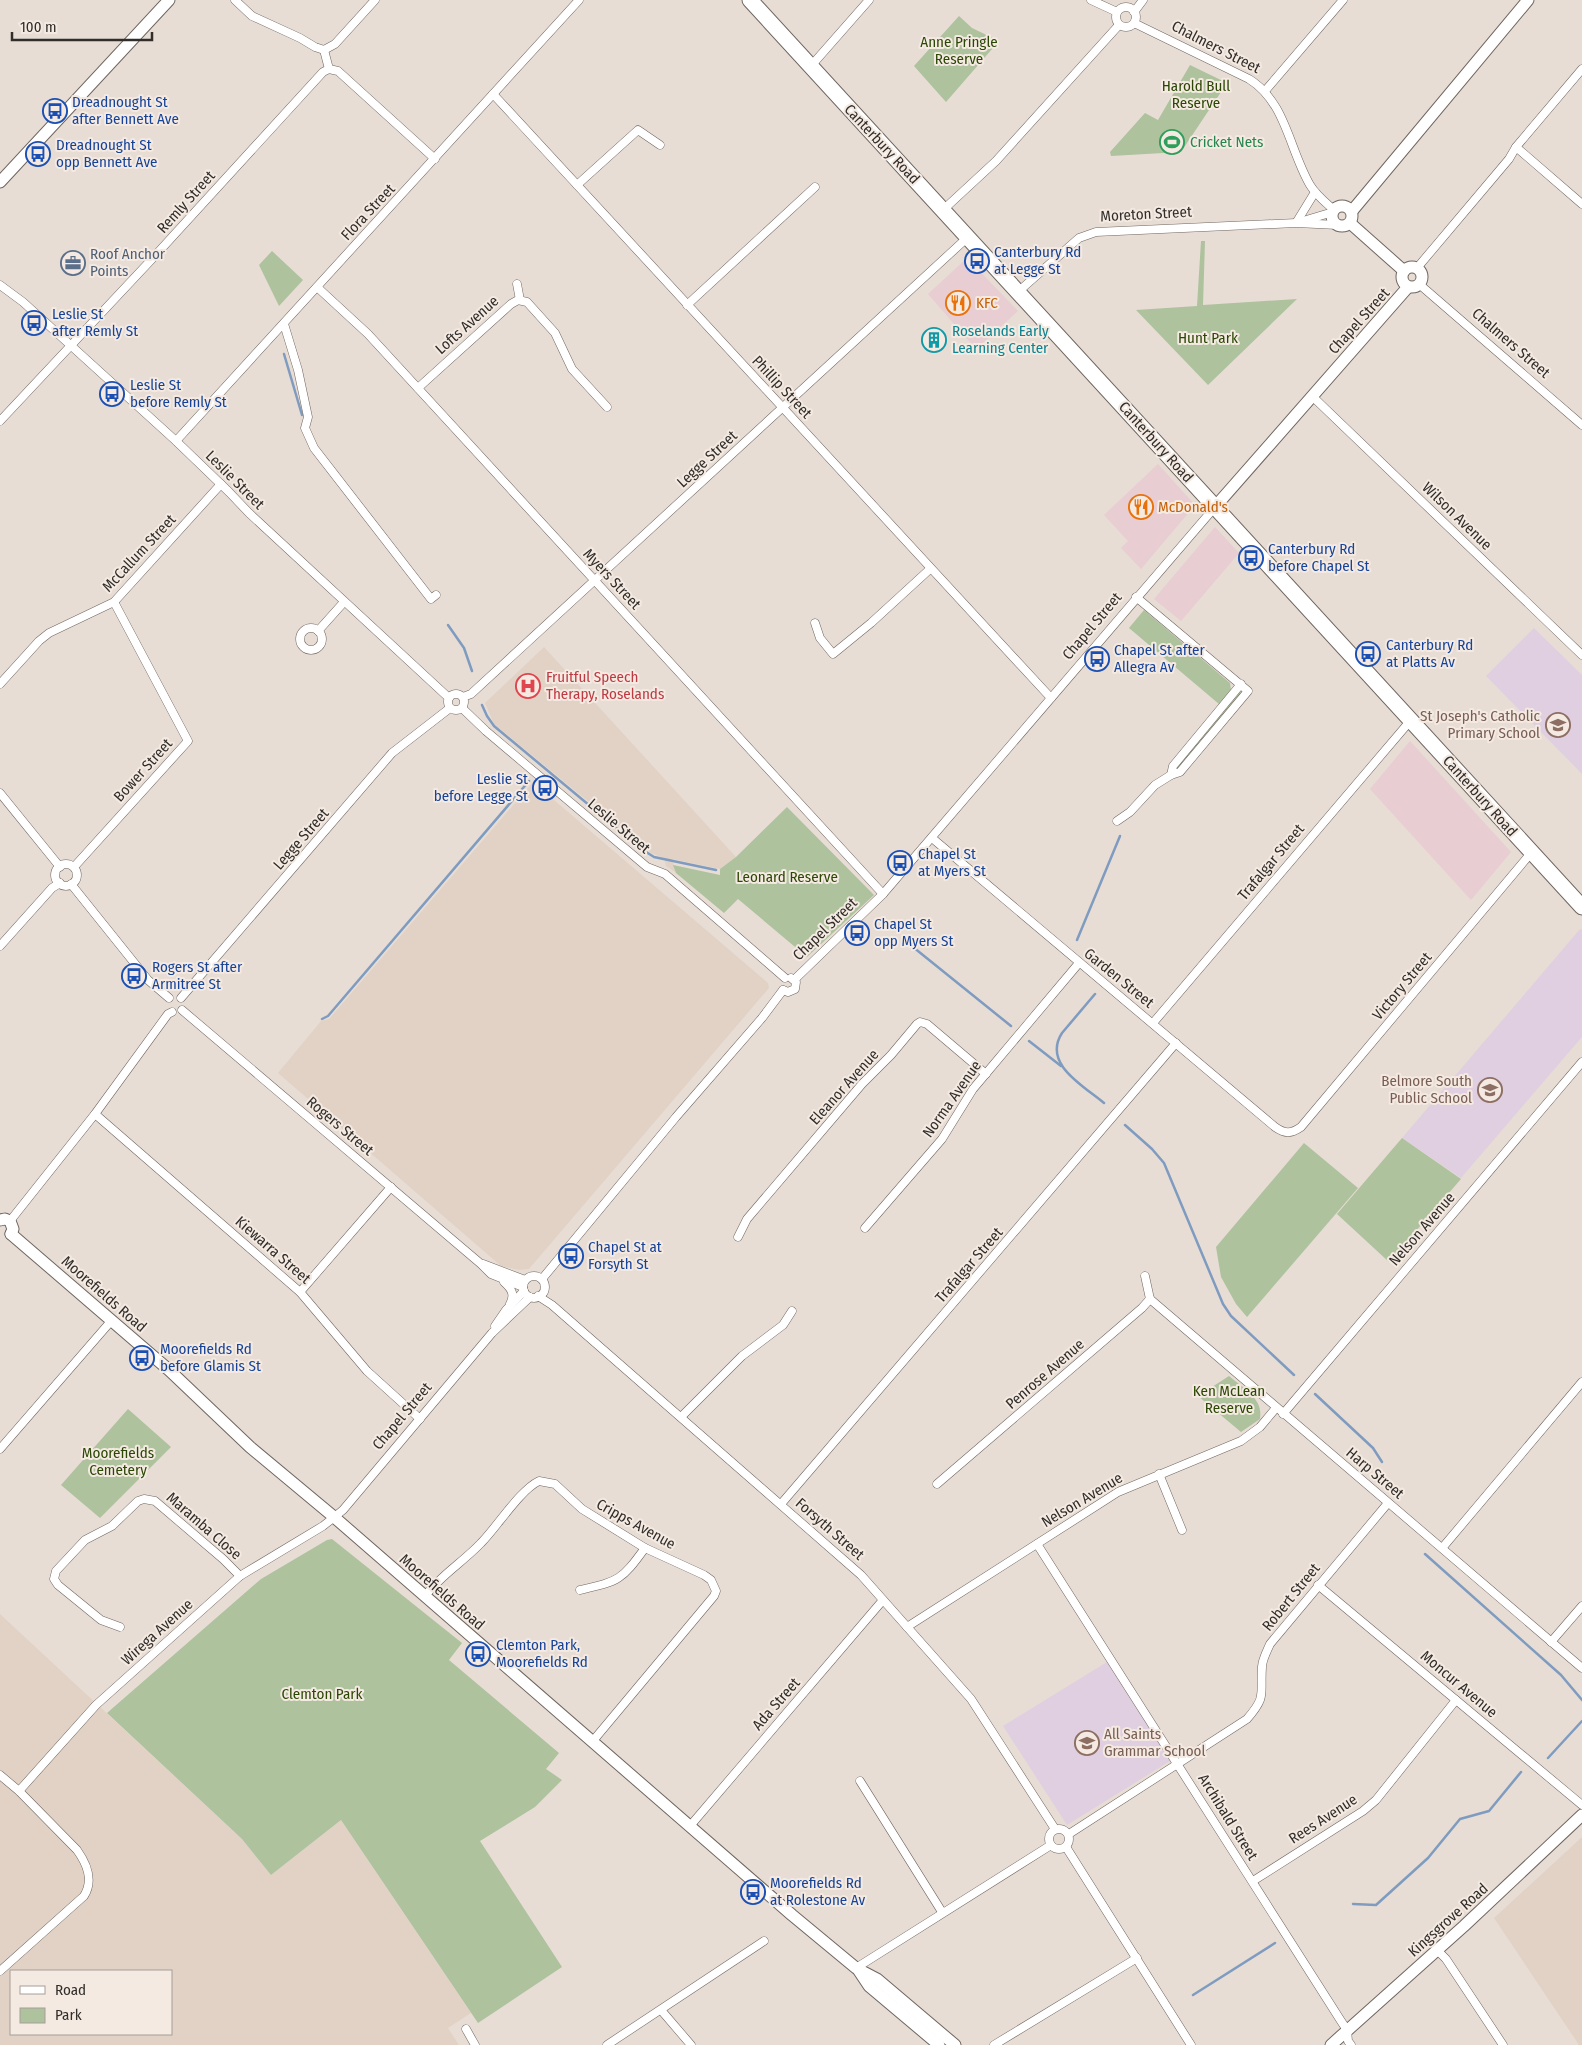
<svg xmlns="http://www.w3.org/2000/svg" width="1582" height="2045" font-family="'Fira Sans Condensed',sans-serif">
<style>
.commercial{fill:#e8cdd2}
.built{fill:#e2d2c5;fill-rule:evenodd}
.education{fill:#e0cfe0}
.green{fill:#aec29d}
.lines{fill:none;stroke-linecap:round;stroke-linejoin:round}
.stream{stroke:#7f9cc0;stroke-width:2.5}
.street-casing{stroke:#6f665f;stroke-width:9}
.secondary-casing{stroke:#6f665f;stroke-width:13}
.highway-casing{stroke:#6f665f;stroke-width:17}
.street{stroke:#fff;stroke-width:8}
.secondary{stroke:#fff;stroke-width:11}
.highway{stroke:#fff;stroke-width:15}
.labels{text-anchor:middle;stroke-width:4;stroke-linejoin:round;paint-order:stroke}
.park-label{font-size:15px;fill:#2c4705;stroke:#f4eae2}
.street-label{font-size:15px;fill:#302d2a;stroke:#f4eae2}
.transit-label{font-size:15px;fill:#164399;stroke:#f4eae2;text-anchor:start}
.leisure-label{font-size:15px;fill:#27864d;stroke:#f4eae2;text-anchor:start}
.service-label{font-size:15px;fill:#4e5e75;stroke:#f4eae2;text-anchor:start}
.food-label{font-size:15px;fill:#c56008;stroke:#f4eae2;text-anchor:start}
.culture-label{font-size:15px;fill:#0d838f;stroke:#f4eae2;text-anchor:start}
.health-label{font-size:15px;fill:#be3a42;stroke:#f4eae2;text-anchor:start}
.education-label{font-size:15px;fill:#785e54;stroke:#f4eae2;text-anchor:end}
</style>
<rect width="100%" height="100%" fill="#e7ddd5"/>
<g class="commercial">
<path d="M967,258L1018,311L976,349L928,294Z"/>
<path d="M1158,464L1195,505L1141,569L1121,548L1128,541L1104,515Z"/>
<path d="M1215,527L1239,553L1181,621L1154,599Z"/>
<path d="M1410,741L1511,852L1471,900L1370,789Z"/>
</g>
<g class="built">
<path d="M544,647L736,857L720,869L672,859L676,873L666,866L664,858L651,853L494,724L485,703Z"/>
<path d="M533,782L768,983L769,988L529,1269L519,1270L501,1266L278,1073L321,1021L329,1019Z"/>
<path d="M0,1614L242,1839L271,1875L341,1820L471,2013L448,2028L459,2045H0ZM11,1971H171V2034H11Z"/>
<path d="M1582,1837V2045H1579L1494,1918Z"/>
</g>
<g class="education">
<path d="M1534,628L1582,675V774L1486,676Z"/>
<path d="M1580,929L1582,930V1037L1461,1178L1402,1138Z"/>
<path d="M1107,1662L1170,1761L1067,1825L1003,1726Z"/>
</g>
<g class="green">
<path d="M959,16L972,28L999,41L946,102L914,66Z"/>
<path d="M1190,65L1227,83L1181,152L1111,156L1110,152L1145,113L1158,120Z"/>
<path d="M1201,241H1205L1203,305L1297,299L1208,385L1136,310L1197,306Z"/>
<path d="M272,251L303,280L279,306L259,265Z"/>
<path d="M1144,610L1230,683L1231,690L1219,704L1129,628Z"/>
<path d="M1240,692L1241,693L1179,769H1176V766Z"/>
<path d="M787,807L874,895L807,957L738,899L724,913L676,873L673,865L720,875V869L736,857Z"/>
<path d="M1402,1138L1461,1179L1389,1262L1337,1214Z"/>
<path d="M1304,1143L1358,1188L1247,1317L1236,1304L1221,1277L1216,1247Z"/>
<path d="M1229,1376C1243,1388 1264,1399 1260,1419L1241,1432L1198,1396Z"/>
<path d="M128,1409L171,1447L100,1518L61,1485Z"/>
<path d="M332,1539L462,1643L449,1660L559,1753L546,1769L562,1780L535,1807L480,1841L562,1967L478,2023L341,1820L271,1875L242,1839L107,1713L261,1579L327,1540Z"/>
</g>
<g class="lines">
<g class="stream">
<path d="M284,354L302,415"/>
<path d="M448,625L464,648L472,671"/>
<path d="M482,705L487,716L494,726L643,850L654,857L716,870"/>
<path d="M1077,940L1120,836"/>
<path d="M908,943L1011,1026"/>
<path d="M1095,994L1062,1033C1042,1064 1084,1086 1104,1103"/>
<path d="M322,1019L328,1016L529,781"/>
<path d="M1029,1041L1061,1066"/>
<path d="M1125,1125L1152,1149L1164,1163L1223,1304L1231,1316L1294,1375"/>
<path d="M1315,1394L1373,1448L1382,1462"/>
<path d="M1425,1554L1561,1675L1582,1700"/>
<path d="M1548,1758L1582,1721"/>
<path d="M1353,1904L1376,1905L1428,1858L1460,1819L1489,1811L1521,1772"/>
<path d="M1193,1995L1275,1943"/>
</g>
<defs>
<g id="street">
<path d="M235,0L252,16L300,38L315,47L324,50"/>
<path d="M1091,0L1117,12"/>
<circle cx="1126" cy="17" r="10"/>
<path d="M1134,12L1143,0"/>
<path d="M1134,23L1249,79C1286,102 1289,149 1310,185C1316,195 1325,202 1334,210"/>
<path d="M324,50L335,44L375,0"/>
<path d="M324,50L329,69"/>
<path d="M811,66L869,0"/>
<path d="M329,69L338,71L435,159"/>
<path d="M1265,91L1343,0"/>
<path d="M493,94L1051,698"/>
<path d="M1516,147L1582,204"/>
<path d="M577,185L638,130L660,145"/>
<path d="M943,210L996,161L1119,25"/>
<path d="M1303,221L1333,212"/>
<path d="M1296,223L1315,192"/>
<path d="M1417,268L1509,159L1516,147L1582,69"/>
<path d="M517,284L520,300"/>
<path d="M1419,284L1582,425"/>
<path d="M0,285L23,302L176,441L229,492L249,513L449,698"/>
<path d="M317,287L368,334L883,894"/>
<path d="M1019,291L1079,238L1096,232L1296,223L1338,225"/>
<path d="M687,305L815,187"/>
<path d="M284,324L298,370L308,417L305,428L314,448L431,599L436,595"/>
<path d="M418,388L511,304L518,300L527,302L555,333L572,369L607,407"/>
<path d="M1312,396L1582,655"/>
<path d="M0,421L152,259L323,72L329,69"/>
<path d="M176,441L579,0"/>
<path d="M1136,597L1248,691L1180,772L1171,775L1173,766L1241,684"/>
<path d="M815,623L820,638L833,654L871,623L930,569"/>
<circle cx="311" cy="639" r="11"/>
<path d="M318,631L344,602"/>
<path d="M0,684L39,641L49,633L114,602L221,484"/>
<circle cx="456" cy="702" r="8"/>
<path d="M463,697L471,694L968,237"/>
<path d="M462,708L486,731L647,867L665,874L785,978"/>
<path d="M0,793L60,867"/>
<path d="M1117,821L1130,812L1155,785L1171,775"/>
<path d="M932,838L1275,1127C1285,1134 1291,1134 1301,1127L1531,853"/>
<circle cx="66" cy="875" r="11"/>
<path d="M74,867L188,741L114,602"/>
<path d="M71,884L148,980L169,998"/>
<path d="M0,946L52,888L60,883"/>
<path d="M794,980L883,894L1215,507"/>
<path d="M783,990L788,992L795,989L796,982L791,978"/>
<path d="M181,998L392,753L450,708"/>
<path d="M182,1010L481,1264L491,1274L523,1287"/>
<path d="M1153,1023L1411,720"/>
<path d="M95,1114L300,1292L367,1371L420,1419"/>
<path d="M10,1221L95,1114L168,1014L172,1012"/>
<path d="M865,1228L942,1139L973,1089L1079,963"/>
<path d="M738,1237L747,1219L862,1084L891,1055L917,1024L920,1022L927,1024L986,1074"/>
<path d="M483,1264L525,1280"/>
<path d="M1145,1276L1150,1299"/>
<circle cx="534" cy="1287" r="11"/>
<path d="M542,1279L676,1117L762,1018L783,990"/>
<path d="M504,1282C512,1289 515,1295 510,1304"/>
<path d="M300,1292L391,1187"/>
<path d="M538,1296L552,1305L861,1575L971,1699L1055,1829"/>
<path d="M1150,1299L1582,1668"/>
<path d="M495,1326L506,1310L524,1291"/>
<path d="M1283,1414L1582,1062"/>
<path d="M681,1417L742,1356L783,1325L792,1311"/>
<path d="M0,1449L112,1320"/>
<path d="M1159,1474L1182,1530"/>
<path d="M937,1484L1142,1308L1150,1299"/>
<path d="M781,1504L1176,1043"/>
<path d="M1037,1544L1341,2021L1347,2030L1348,2041L1351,2045"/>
<path d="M1443,1547L1582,1382"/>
<path d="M1318,1585L1582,1805"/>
<path d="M580,1590C619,1581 621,1581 645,1548"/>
<path d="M425,1596C441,1575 463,1562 481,1543C497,1527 520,1490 539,1481L555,1484L582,1509L645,1548L704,1575L711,1580L716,1591L714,1596L592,1742"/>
<path d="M120,1627L101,1620L58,1585L54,1579L56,1571L85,1540L112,1526L138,1501L144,1499L155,1501L223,1559L240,1576"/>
<path d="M907,1627L1118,1492L1241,1441L1260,1427L1276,1408"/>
<path d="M1551,1642L1582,1606"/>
<path d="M0,1775L19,1791L77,1850C87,1864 94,1880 84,1896L0,1971"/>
<path d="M860,1781L942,1912"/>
<path d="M19,1791L96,1705L240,1576L323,1526L343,1510L492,1333L530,1297"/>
<path d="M690,1826L883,1600"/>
<circle cx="1059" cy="1839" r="10"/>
<path d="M1069,1834L1247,1719C1267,1696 1260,1695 1262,1667C1262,1660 1267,1651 1270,1644L1388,1503"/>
<path d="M1066,1847L1191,2045"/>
<path d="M1253,1881L1363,1811L1376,1800L1456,1700"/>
<path d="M1437,1950L1446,1959L1503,2045"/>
<path d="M856,1968L1051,1845"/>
<path d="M661,2010L691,2045"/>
<path d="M466,2029L475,2045"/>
<path d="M607,2045L764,1941"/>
<path d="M994,2045L1137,1958"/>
</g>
<g id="secondary">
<path d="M0,182L169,0"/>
<circle cx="1342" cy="216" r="10"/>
<path d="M1352,211L1528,0"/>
<path d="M1350,223L1404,271"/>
<circle cx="1412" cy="277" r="10"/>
<path d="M1215,507L1408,287"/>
<path d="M0,1220L5,1219L10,1221L13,1229L11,1234"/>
<path d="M11,1234L169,1370L250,1447L334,1517L792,1915L856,1968L877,1979L955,2045"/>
<path d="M859,1971L869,1986L939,2045"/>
<path d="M1331,2045L1464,1926L1582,1815"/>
</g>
<path id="highway" d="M750,0L1582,907"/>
</defs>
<use href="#street" class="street-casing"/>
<use href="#secondary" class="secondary-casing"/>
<use href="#highway" class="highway-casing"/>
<use href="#street" class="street"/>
<use href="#secondary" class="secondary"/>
<use href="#highway" class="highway"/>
</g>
<defs>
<symbol id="bus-ring" viewBox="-11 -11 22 22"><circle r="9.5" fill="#f4eae2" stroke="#1a4fb4" stroke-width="1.5"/><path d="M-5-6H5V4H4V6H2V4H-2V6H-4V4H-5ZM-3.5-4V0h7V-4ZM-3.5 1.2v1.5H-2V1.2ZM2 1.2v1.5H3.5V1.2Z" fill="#1a4fb4"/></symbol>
<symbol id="stadium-ring" viewBox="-11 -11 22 22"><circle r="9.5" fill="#f4eae2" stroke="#2e9e5b" stroke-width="1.5"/><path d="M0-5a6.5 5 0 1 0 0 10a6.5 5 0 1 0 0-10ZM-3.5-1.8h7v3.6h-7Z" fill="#2e9e5b"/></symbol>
<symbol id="office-ring" viewBox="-11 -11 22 22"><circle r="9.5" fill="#f4eae2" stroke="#5c6f8a" stroke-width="1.5"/><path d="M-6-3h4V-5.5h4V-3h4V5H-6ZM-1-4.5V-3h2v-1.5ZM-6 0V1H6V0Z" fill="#5c6f8a"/></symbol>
<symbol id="restaurant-ring" viewBox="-11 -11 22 22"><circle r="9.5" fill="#f4eae2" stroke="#e8710a" stroke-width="1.5"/><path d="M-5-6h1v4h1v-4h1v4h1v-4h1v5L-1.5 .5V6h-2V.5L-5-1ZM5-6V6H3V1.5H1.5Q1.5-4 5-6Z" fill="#e8710a"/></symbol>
<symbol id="building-ring" viewBox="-11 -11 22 22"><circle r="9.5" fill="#f4eae2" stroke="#0f9aa8" stroke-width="1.5"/><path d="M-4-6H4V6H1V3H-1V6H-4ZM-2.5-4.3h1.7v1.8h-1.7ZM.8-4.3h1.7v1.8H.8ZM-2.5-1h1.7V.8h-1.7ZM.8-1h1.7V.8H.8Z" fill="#0f9aa8"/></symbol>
<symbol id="hospital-ring" viewBox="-11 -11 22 22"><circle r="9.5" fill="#f4eae2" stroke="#e0444e" stroke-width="1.5"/><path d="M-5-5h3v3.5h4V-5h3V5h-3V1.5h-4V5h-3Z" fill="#e0444e"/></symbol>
<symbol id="school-ring" viewBox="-11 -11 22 22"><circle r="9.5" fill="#f4eae2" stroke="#8d6e63" stroke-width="1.5"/><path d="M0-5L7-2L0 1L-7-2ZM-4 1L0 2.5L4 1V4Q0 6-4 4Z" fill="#8d6e63"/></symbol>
</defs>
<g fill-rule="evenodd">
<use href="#bus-ring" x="41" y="97" width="28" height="28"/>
<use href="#stadium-ring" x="1158" y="128" width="28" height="28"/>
<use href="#bus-ring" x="24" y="140" width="28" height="28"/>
<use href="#bus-ring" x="963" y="247" width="28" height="28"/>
<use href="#office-ring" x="59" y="249" width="28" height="28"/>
<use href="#restaurant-ring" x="944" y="289" width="28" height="28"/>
<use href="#bus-ring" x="20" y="309" width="28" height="28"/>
<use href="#building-ring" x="920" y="326" width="28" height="28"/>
<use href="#bus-ring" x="98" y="380" width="28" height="28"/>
<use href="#restaurant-ring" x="1127" y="493" width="28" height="28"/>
<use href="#bus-ring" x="1237" y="544" width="28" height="28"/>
<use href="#bus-ring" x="1354" y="640" width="28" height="28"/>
<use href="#bus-ring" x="1083" y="645" width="28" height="28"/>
<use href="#hospital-ring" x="514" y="672" width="28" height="28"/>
<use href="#school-ring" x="1544" y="711" width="28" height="28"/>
<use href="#bus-ring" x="531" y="774" width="28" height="28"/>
<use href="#bus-ring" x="886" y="849" width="28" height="28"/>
<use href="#bus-ring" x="843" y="919" width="28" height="28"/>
<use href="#bus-ring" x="120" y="962" width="28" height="28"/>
<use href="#school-ring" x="1476" y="1076" width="28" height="28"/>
<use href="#bus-ring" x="557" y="1242" width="28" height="28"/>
<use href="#bus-ring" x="128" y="1344" width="28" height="28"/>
<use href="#bus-ring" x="464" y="1640" width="28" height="28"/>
<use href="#school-ring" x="1073" y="1729" width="28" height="28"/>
<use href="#bus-ring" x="739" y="1878" width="28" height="28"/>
</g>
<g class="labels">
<g class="park-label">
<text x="959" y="47">Anne Pringle<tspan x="959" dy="17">Reserve</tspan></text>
<text x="1196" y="91">Harold Bull<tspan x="1196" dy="17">Reserve</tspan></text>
<text x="1208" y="343">Hunt Park</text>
<text x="787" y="882">Leonard Reserve</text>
<text x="1229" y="1396">Ken McLean<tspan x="1229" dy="17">Reserve</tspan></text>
<text x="118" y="1458">Moorefields<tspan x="118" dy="17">Cemetery</tspan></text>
<text x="322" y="1699">Clemton Park</text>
</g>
<g class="street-label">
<text transform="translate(1216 47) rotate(27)" y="5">Chalmers Street</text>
<text transform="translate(882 144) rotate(47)" y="5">Canterbury Road</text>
<text transform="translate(186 202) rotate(-48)" y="5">Remly Street</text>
<text transform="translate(368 212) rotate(-47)" y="5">Flora Street</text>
<text transform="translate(1146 214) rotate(-3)" y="5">Moreton Street</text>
<text transform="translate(1359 321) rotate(-48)" y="5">Chapel Street</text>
<text transform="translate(467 325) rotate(-42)" y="5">Lofts Avenue</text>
<text transform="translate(1511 343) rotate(41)" y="5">Chalmers Street</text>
<text transform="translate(782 387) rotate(47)" y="5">Phillip Street</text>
<text transform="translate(1156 442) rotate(48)" y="5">Canterbury Road</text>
<text transform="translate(707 459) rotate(-43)" y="5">Legge Street</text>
<text transform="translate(235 480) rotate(45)" y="5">Leslie Street</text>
<text transform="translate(1457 516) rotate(44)" y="5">Wilson Avenue</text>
<text transform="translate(139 553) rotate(-47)" y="5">McCallum Street</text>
<text transform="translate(612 579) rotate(47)" y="5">Myers Street</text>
<text transform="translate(1092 626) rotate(-50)" y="5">Chapel Street</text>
<text transform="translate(143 770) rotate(-48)" y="5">Bower Street</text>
<text transform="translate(1480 796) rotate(48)" y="5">Canterbury Road</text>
<text transform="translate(619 826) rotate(40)" y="5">Leslie Street</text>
<text transform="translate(301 839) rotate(-49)" y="5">Legge Street</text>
<text transform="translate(1271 862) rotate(-50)" y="5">Trafalgar Street</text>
<text transform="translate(825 929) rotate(-44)" y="5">Chapel Street</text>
<text transform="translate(1119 978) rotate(39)" y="5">Garden Street</text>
<text transform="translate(1402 986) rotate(-50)" y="5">Victory Street</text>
<text transform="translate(844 1087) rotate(-48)" y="5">Eleanor Avenue</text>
<text transform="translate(952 1099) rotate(-55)" y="5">Norma Avenue</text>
<text transform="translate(340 1126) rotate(40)" y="5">Rogers Street</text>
<text transform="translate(1422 1229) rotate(-49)" y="5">Nelson Avenue</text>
<text transform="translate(273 1250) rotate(41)" y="5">Kiewarra Street</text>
<text transform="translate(969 1265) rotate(-49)" y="5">Trafalgar Street</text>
<text transform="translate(104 1294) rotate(41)" y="5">Moorefields Road</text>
<text transform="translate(1045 1374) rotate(-41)" y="5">Penrose Avenue</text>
<text transform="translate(402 1416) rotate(-50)" y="5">Chapel Street</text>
<text transform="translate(1375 1473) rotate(40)" y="5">Harp Street</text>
<text transform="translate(1082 1500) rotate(-31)" y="5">Nelson Avenue</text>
<text transform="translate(636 1524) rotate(29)" y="5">Cripps Avenue</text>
<text transform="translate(204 1526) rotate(41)" y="5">Maramba Close</text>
<text transform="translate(830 1529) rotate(41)" y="5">Forsyth Street</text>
<text transform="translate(442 1592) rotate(41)" y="5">Moorefields Road</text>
<text transform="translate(1291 1597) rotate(-51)" y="5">Robert Street</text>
<text transform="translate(157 1632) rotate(-42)" y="5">Wirega Avenue</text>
<text transform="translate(1459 1684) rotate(40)" y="5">Moncur Avenue</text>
<text transform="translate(776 1704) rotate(-49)" y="5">Ada Street</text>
<text transform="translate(1228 1817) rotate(58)" y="5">Archibald Street</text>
<text transform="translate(1323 1819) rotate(-33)" y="5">Rees Avenue</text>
<text transform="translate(1448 1920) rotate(-42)" y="5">Kingsgrove Road</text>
</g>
<g class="transit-label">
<text x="72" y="107">Dreadnought St<tspan x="72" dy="17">after Bennett Ave</tspan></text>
<text x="56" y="150">Dreadnought St<tspan x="56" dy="17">opp Bennett Ave</tspan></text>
<text x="994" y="257">Canterbury Rd<tspan x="994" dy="17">at Legge St</tspan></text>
<text x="52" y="319">Leslie St<tspan x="52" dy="17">after Remly St</tspan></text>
<text x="130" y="390">Leslie St<tspan x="130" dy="17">before Remly St</tspan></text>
<text x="1268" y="554">Canterbury Rd<tspan x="1268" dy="17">before Chapel St</tspan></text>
<text x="1386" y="650">Canterbury Rd<tspan x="1386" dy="17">at Platts Av</tspan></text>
<text x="1114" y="655">Chapel St after<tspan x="1114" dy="17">Allegra Av</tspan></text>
<text x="528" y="784" text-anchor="end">Leslie St<tspan x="528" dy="17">before Legge St</tspan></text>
<text x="918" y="859">Chapel St<tspan x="918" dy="17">at Myers St</tspan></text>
<text x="874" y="929">Chapel St<tspan x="874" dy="17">opp Myers St</tspan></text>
<text x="152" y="972">Rogers St after<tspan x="152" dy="17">Armitree St</tspan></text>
<text x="588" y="1252">Chapel St at<tspan x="588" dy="17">Forsyth St</tspan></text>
<text x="160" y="1354">Moorefields Rd<tspan x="160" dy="17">before Glamis St</tspan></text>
<text x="496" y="1650">Clemton Park,<tspan x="496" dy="17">Moorefields Rd</tspan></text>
<text x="770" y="1888">Moorefields Rd<tspan x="770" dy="17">at Rolestone Av</tspan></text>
</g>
<g class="leisure-label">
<text x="1190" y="147">Cricket Nets</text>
</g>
<g class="service-label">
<text x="90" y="259">Roof Anchor<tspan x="90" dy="17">Points</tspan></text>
</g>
<g class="food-label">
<text x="976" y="308">KFC</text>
<text x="1158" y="512">McDonald's</text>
</g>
<g class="culture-label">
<text x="952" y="336">Roselands Early<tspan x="952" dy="17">Learning Center</tspan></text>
</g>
<g class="health-label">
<text x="546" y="682">Fruitful Speech<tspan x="546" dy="17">Therapy, Roselands</tspan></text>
</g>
<g class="education-label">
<text x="1540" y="721">St Joseph's Catholic<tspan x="1540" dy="17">Primary School</tspan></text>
<text x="1472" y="1086">Belmore South<tspan x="1472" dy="17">Public School</tspan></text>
<text x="1104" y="1739" text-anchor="start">All Saints<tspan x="1104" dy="17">Grammar School</tspan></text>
</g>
</g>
<rect x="10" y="1970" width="162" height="65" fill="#f4eae2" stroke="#a69e98"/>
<rect x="20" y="1986" width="25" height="8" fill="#ffffff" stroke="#a69e98"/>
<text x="55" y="1995" font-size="15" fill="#302d2a">Road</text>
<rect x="20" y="2008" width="25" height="15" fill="#aec29d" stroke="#a69e98"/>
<text x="55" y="2020" font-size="15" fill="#302d2a">Park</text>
<path d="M12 32v8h140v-8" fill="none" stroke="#302d2a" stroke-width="2.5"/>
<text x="20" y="32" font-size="15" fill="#302d2a" stroke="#f4eae2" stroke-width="4" paint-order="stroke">100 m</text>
</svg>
